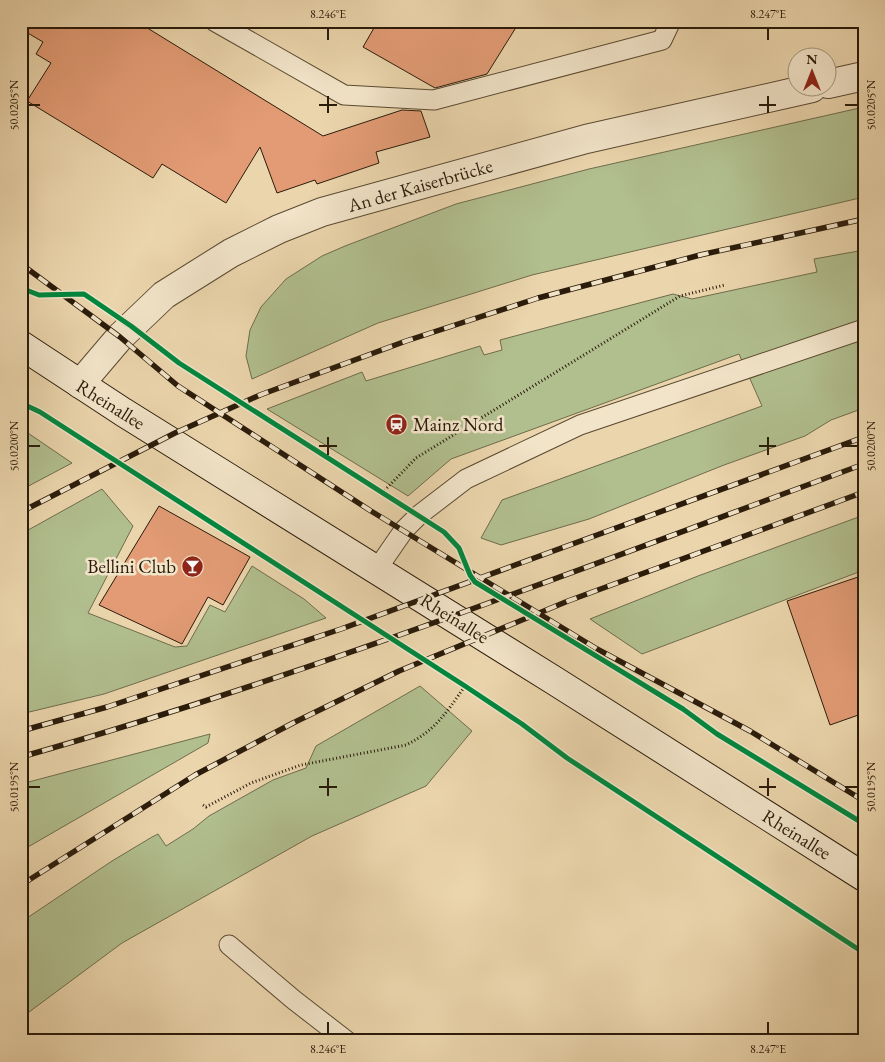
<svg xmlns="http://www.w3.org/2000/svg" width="885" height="1062" font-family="'EB Garamond',serif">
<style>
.green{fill:#b1be8e;stroke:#6e6c4c}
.building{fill:#e29b74;stroke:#2a1b0a}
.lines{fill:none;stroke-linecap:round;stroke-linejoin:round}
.service-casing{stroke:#5a4a32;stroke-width:21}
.minor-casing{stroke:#5a4a32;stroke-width:30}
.secondary-casing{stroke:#2a1b0a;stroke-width:30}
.path{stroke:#2a1b0a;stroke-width:3;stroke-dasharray:1 2.5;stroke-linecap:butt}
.service{stroke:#f2e4c9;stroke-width:19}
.minor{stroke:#f2e4c9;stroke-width:28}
.secondary{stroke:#f2e4c9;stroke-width:28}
.rail-casing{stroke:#2a1b0a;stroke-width:5.5}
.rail{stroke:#f2e4c9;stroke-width:4;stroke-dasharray:11;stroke-linecap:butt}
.cycleway-casing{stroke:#f2e4c9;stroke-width:8}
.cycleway{stroke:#00873e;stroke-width:5}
.ticks{fill:none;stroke:#2a1b0a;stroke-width:2}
.labels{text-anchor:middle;stroke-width:5;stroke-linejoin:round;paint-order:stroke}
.street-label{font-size:19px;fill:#2a1b0a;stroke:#f2e4c9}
.poi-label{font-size:19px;fill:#2a1b0a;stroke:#f2e4c9;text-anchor:start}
.neatline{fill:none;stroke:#2a1b0a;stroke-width:2}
.ticks-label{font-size:12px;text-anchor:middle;fill:#2a1b0a}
</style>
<rect width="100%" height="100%" fill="#ebd5ac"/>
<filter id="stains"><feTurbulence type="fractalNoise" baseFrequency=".004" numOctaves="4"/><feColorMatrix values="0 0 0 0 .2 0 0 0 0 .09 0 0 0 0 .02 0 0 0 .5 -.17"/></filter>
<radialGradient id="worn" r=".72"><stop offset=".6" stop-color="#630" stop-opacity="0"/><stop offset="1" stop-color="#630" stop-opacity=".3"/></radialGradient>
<g class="green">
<path d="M864,107V197L532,275L378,323L252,379L246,356L250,330L261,307L286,279L322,256L345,246L456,204L589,169Z"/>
<path d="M864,250V408L831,420L805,436L724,465L589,519L501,545L481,538L502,500L762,406L739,354L451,459L408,496L267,409L362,372L366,381L480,346L484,355L502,350L500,340L673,294L692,299L817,272L814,259Z"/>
<path d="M21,429H22L72,463L21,490Z"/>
<path d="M102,489L133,526L88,613L175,647L187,646L210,605L225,612L252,566L304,599L326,618L104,694L21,714V534Z"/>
<path d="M864,515V570L642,654L590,619L698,576Z"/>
<path d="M420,686L472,731L426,786L312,836L122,943L21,1018V922L112,861L152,837L158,834L166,846L193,829L209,816L273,780L306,768L316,746Z"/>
<path d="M210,734L208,743L21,851V784Z"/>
</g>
<g class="building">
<path d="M21,21H136L323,136L402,110L421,111L430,137L376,152L379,163L317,184L315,180L277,193L260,147L226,203L162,164L153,178L27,101L51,63L36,54L43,42L21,29Z"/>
<path d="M378,21H520L487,74L435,88L363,47Z"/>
<path d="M159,506L250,557L223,605L208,597L182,644L99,605Z"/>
<path d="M864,575V713L830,725L787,601Z"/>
</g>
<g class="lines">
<defs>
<g id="service">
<path d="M214,21L344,95L434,100L662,40L671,21"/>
<path d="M377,569L404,530L419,515L466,479L580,425L864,329"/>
<path d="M229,945L294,1000L347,1041"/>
</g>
<g id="minor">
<path d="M828,84L864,76"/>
<path d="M80,384L120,337L164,295L231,253L279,229L322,212L586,139L812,88"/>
</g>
<path id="secondary" d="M21,345L123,412L555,681L864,877"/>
</defs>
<use href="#service" class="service-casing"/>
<use href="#minor" class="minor-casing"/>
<use href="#secondary" class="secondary-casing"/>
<g class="path">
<path d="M382,493L416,458L680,296L725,285"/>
<path d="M203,805L206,807L251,783L301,765L406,745C436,730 446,713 465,686"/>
</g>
<use href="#service" class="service"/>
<use href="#minor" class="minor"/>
<use href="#secondary" class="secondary"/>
<defs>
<g id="rail">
<path d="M21,264L120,337L178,386L371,511L597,649L750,731L864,801"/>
<path d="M21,512L175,433L260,395L406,341L538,298L700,255L864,219"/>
<path d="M21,731L107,707L341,629L864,437"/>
<path d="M21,757C307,676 585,567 864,464"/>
<path d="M21,885L195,775L293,723L399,671L568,601L864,492"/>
</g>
</defs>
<use href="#rail" class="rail-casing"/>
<use href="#rail" class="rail"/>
<defs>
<g id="cycleway">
<path d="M21,288L39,295L84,294L131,326L179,363L444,532L459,548L470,575L475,582L683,709L717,734L864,824"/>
<path d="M21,403L40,412L465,686L522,724L567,758L864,953"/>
</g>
</defs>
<use href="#cycleway" class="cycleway-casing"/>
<use href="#cycleway" class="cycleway"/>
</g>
<path class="ticks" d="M328,28V40M768,28V40M328,96V113M768,96V113M28,105H40M319,105H337M759,105H776M845,105H858M328,437V455M768,437V455M28,446H40M319,446H337M759,446H776M845,446H858M328,778V796M768,778V796M28,787H40M319,787H337M759,787H776M845,787H858M328,1022V1034M768,1022V1034"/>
<defs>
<symbol id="station-disc" viewBox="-11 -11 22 22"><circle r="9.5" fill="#8f2418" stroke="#f2e4c9"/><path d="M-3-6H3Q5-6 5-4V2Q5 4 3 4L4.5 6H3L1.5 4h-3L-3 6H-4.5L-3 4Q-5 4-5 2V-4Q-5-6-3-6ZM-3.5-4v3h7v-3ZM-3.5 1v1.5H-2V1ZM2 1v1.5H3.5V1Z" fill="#fff"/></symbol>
<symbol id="bar-disc" viewBox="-11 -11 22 22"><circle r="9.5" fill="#8f2418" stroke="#f2e4c9"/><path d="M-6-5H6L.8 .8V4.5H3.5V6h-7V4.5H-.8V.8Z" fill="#fff"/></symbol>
</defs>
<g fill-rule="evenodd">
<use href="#station-disc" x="384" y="412" width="25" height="25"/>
<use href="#bar-disc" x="180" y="554" width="25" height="25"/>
</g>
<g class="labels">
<g class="street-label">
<text transform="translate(420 185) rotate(-16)" y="7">An der Kaiserbrücke</text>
<text transform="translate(111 404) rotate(32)" y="7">Rheinallee</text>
<text transform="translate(455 618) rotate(32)" y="7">Rheinallee</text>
<text transform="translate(797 834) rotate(32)" y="7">Rheinallee</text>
</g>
<g class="poi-label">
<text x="413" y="431">Mainz Nord</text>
<text x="176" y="573" text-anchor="end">Bellini Club</text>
</g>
</g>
<rect width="885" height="1062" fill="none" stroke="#ebd5ac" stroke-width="55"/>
<g transform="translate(812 72)"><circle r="24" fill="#f2e4c9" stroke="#a2947d"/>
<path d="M0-4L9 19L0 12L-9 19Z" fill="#8f2418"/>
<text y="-8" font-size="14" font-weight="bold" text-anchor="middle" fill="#2a1b0a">N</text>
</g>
<rect x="28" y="28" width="830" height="1006" class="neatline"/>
<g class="ticks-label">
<text x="328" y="18">8.246°E</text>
<text x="768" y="18">8.247°E</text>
<text transform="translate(14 105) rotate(-90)" y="4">50.0205°N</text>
<text transform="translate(871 105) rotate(-90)" y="4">50.0205°N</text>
<text transform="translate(14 446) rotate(-90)" y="4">50.0200°N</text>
<text transform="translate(871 446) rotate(-90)" y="4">50.0200°N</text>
<text transform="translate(14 787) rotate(-90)" y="4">50.0195°N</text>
<text transform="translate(871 787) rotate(-90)" y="4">50.0195°N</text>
<text x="328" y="1053">8.246°E</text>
<text x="768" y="1053">8.247°E</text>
</g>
<rect width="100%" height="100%" filter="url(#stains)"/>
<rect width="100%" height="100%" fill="url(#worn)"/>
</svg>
